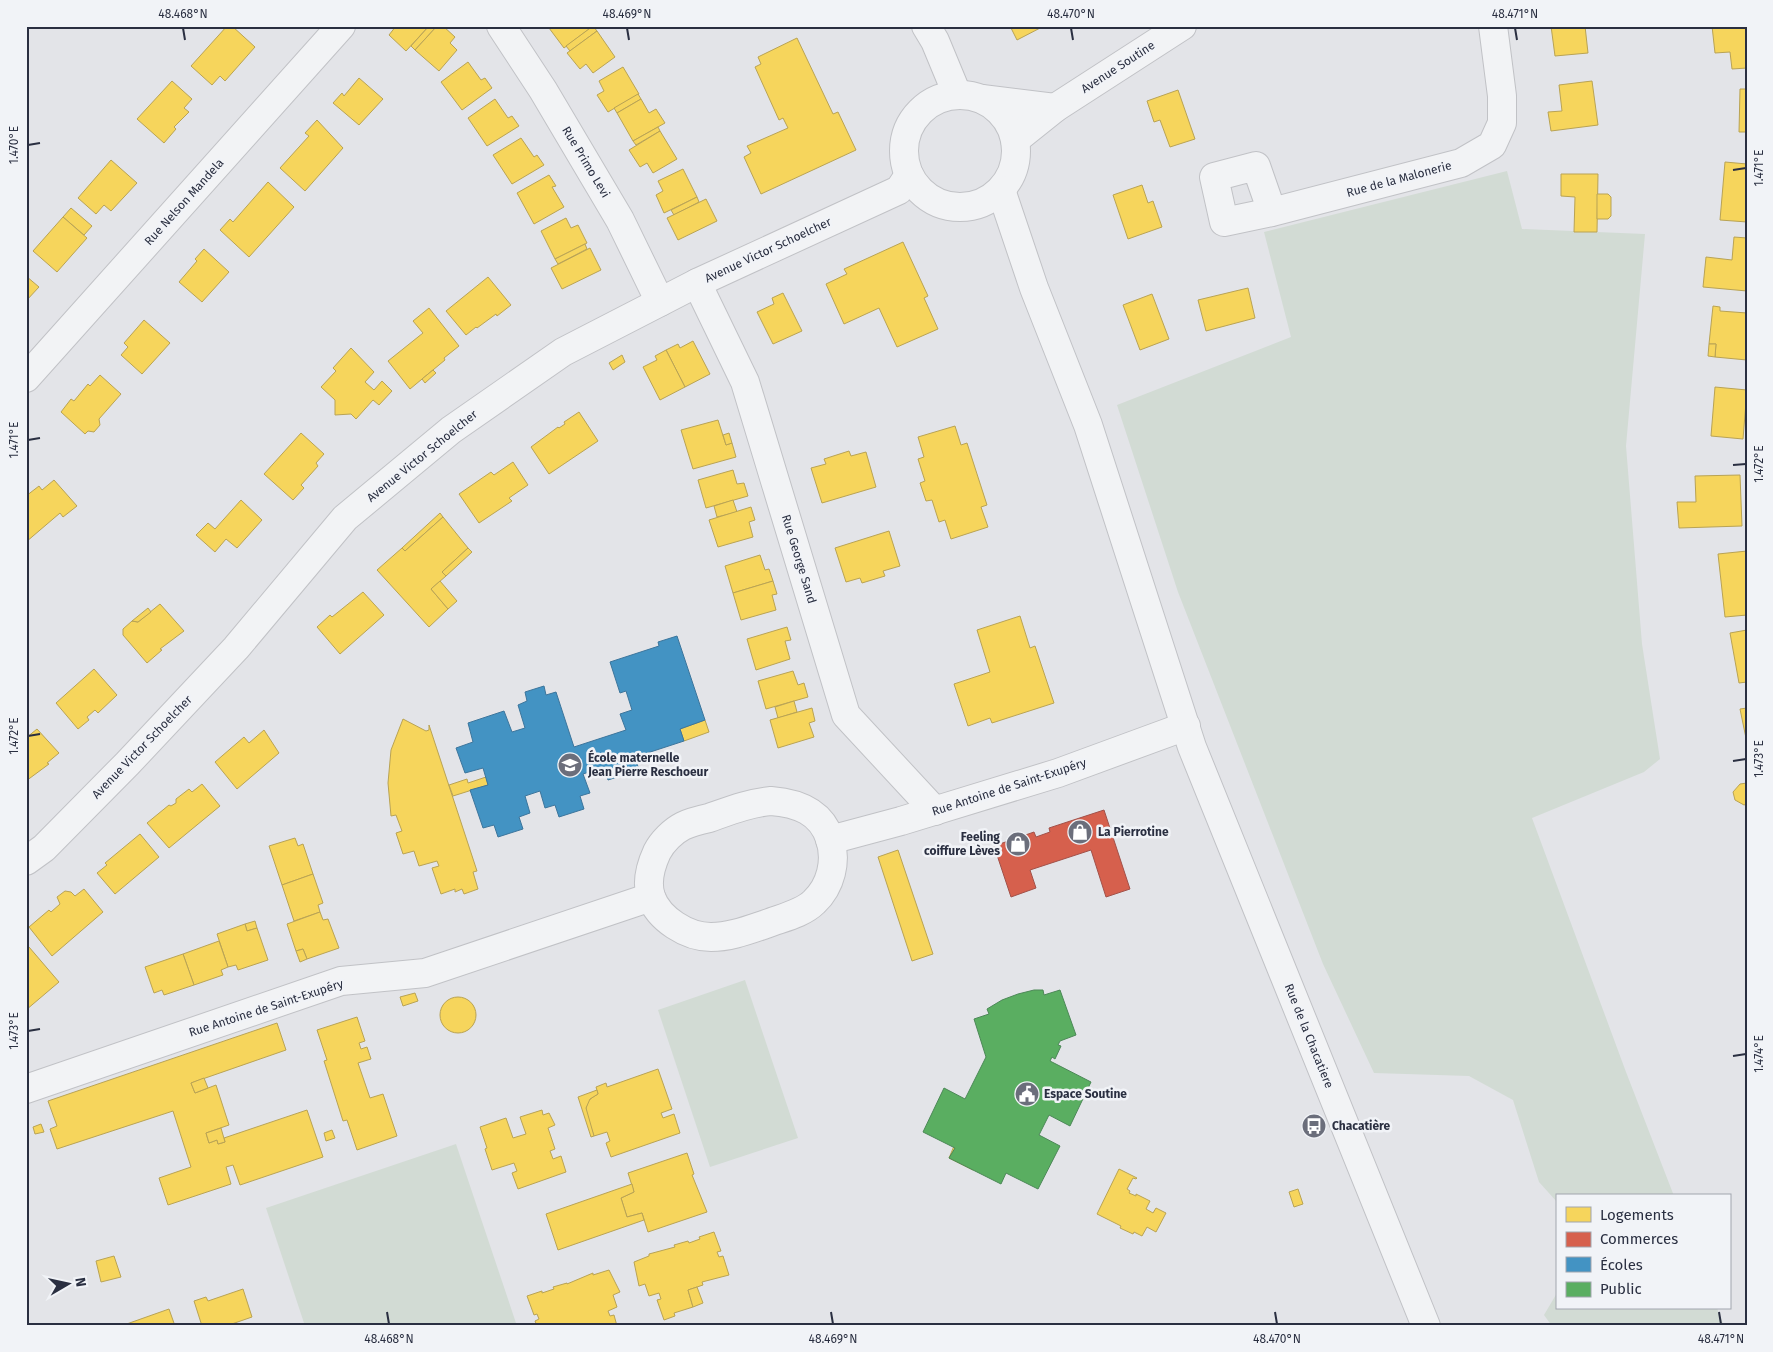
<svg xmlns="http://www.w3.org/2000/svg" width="1773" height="1352" font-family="'Fira Sans',sans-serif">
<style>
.green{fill:#d2dbd4}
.homes{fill:#f6d55c;stroke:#b9a354}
.shops{fill:#d6604d;stroke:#a25149}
.schools{fill:#4393c3;stroke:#3c759c}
.public{fill:#5aae61;stroke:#4c8857}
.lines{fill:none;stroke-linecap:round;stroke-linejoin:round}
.minor-casing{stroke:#c1c2c6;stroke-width:30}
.minor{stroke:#f2f3f5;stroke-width:28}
.ticks{fill:none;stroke:#2a2f41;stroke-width:2}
.labels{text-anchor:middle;stroke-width:5;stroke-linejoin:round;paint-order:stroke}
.street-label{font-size:12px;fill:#2a2f41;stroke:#f1f3f7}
.poi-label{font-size:12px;font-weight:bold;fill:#2a2f41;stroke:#f1f3f7;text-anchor:start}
.neatline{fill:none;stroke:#2a2f41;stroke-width:2}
.ticks-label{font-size:12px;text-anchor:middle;fill:#2a2f41}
</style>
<rect width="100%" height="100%" fill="#e3e4e8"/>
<g class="green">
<path d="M1507,171L1522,229L1645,234L1626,446L1642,644L1660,759L1644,772L1532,818L1626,1072L1674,1196H1557V1202L1539,1182L1513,1100L1469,1076L1374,1073L1323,964L1178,592L1117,405L1291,337L1264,232Z"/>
<path d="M745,980L798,1138L710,1167L658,1010Z"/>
<path d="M456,1144L517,1326H305L266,1208Z"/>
<path d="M1557,1293V1308H1717L1724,1326H1552L1544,1315Z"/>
</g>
<g class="homes">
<path d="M227,26H232L255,47L225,81L220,76L212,85L191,66Z"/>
<path d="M396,26H429L406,51L389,35Z"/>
<path d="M429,26H437L415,50L411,46Z"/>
<path d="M437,26H443L455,37L450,43L457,50L439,71L415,50Z"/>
<path d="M552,26H593L564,48L549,28Z"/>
<path d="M593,26L597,31L570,51L566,46Z"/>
<path d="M1010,26H1044L1017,40Z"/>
<path d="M1551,26H1585L1588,53L1555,56Z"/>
<path d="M1712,26H1747V68L1732,69L1730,52L1715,53Z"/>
<path d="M597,31L615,57L593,73L586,64L580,69L567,53Z"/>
<path d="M797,38L833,114L838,112L856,150L761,194L744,157L751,153L747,146L788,128L783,118L779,120L755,67L761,64L758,57Z"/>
<path d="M468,62L481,80L485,78L492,88L462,110L441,82Z"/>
<path d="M623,67L639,94L608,112L597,95L604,91L599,81Z"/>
<path d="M359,78L383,99L359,125L333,103L342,93L344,96Z"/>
<path d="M172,81L192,99L184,108L189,112L174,127L176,129L164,143L137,119Z"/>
<path d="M1592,81L1598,125L1551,131L1548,112L1562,111L1559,85Z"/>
<path d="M1740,89H1747V132H1739Z"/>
<path d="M1178,90L1195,139L1170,147L1160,120L1154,122L1147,101Z"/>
<path d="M638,94L641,99L617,113L614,108Z"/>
<path d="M495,99L508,118L512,116L519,126L487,146L468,118Z"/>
<path d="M641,99L649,113L656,109L665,123L633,141L617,113Z"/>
<path d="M317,120L343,148L305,191L280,168L309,136L305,133Z"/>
<path d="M658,127L660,131L636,145L633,141Z"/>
<path d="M660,131L677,159L653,173L647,163L640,167L629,150Z"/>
<path d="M521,138L534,157L537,155L544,165L512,184L493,155Z"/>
<path d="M111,160L137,183L111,211L104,205L96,214L78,198Z"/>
<path d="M1725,162L1747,164V222L1720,220Z"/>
<path d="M683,169L697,197L664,213L656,195L663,191L658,181Z"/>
<path d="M1561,174H1598L1597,232H1574L1575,197L1561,196Z"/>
<path d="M549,175L556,186L552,187L564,207L534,224L517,193Z"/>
<path d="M268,182L294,207L249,257L220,230L230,219L233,222Z"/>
<path d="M1142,185L1148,203L1153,201L1162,227L1128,239L1113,195Z"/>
<path d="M1597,194H1608L1611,197V216L1608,219H1597Z"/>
<path d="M697,197L699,202L674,215L671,210Z"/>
<path d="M706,199L717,221L678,240L667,218Z"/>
<path d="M71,208L92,226L84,235L63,217Z"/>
<path d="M63,217L87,238L57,272L33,251Z"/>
<path d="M566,218L571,228L578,225L587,243L555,259L541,231Z"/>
<path d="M1734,237L1747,238V291L1703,287L1706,257L1732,260Z"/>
<path d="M903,242L928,296L924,298L938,329L897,347L879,308L844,324L826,284L847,274L844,269Z"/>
<path d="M585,244L587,249L558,264L555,259Z"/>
<path d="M590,248L601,270L562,289L551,268Z"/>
<path d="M204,249L229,272L202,302L179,282L197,261L195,259Z"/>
<path d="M26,276L39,287L26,301Z"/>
<path d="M488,277L511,305L497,316L496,314L477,328L476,327L466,335L446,311Z"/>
<path d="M1248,288L1255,318L1206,331L1198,300Z"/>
<path d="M783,293L802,331L773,344L757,312L774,304L772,298Z"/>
<path d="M1152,294L1169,339L1140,350L1123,305Z"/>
<path d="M1713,306L1720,307V311L1747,313V360L1715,357L1716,344H1709Z"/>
<path d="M429,308L459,346L444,358L445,360L410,389L388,361L423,333L413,321Z"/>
<path d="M144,320L170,343L142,374L121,355L128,347L124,343Z"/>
<path d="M693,341L710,374L685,387L666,350L678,344L680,348Z"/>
<path d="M1709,344H1716L1715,357L1708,356Z"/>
<path d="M351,348L374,372L365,382L374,390L382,381L392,391L379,405L373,400L356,419L351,414L335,415V400L321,387L336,371L333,368Z"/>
<path d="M666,350L685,387L660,400L643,367L657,360L655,356Z"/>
<path d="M622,355L625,362L613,370L609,363Z"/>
<path d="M433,370L436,373L425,383L422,379Z"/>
<path d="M100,375L121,394L99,419L100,425L94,432L88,431L85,434L61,412L71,399L74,401L88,384L90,386Z"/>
<path d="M1715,387L1747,390L1743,439L1711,436Z"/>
<path d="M579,412L598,441L549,474L531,447L558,427L559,428L565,424L564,422Z"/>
<path d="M718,420L726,445L732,443L736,457L693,469L681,430Z"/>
<path d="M955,426L961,445L967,443L987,505L981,507L988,527L951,539L945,520L939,522L932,500L926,501L920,483L925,481L918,459L924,457L918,437Z"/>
<path d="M301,433L324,454L316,463L318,466L301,485L304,488L293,500L264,474Z"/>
<path d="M729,433L732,443L726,445L723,435Z"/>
<path d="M849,451L851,456L866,452L876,487L822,503L811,468L826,464L824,459Z"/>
<path d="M513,462L528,485L509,498L512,501L479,523L459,494L491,472L494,475Z"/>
<path d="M733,470L737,484L744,483L748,496L706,508L698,480Z"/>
<path d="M1740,475L1742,526L1679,528L1677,502H1696L1695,476Z"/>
<path d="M54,480L77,506L63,517L60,513L26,542V496L39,486L42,490Z"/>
<path d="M241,500L262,520L237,548L226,539L215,552L196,535L208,523L215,529Z"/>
<path d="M733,500L737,512L717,517L714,506Z"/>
<path d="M751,507L755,520L749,522L753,537L718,547L709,520Z"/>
<path d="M440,513L443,517L405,551L402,548Z"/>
<path d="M443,517L468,548L442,572L446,576L431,589L448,609L429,627L377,570L402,548L405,551Z"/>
<path d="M889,531L900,566L883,571L885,576L862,583L860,578L846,582L835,548Z"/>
<path d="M468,548L472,552L446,576L442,572Z"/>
<path d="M1747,551V615L1725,617L1718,554Z"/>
<path d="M760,555L765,570L769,569L773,581L733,593L725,566Z"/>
<path d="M440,581L457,601L448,609L431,589Z"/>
<path d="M773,581L777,594L772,595L776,610L741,620L733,593Z"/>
<path d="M363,592L384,615L340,654L317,627L330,615L332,617Z"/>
<path d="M160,604L184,631L160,649L162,650L147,663L123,635V629L132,621L138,622Z"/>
<path d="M148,608L151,612L138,622L132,621Z"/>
<path d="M1020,616L1030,648L1035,646L1054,703L992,723L990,718L968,726L954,684L990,672L977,630Z"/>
<path d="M787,627L791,640L785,641L790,659L756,670L747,639Z"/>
<path d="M1747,630V682L1739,683L1730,633Z"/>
<path d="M94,669L117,695L98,713L95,710L87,717L89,720L78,729L56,703Z"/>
<path d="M793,671L798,685L804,683L808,697L766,709L758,681Z"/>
<path d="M794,701L797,712L778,718L775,707Z"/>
<path d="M812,708L815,721L809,723L814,737L778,748L770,720Z"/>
<path d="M1747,708V743L1740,709Z"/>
<path d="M403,719L426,731L429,730V725L477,871L473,872L478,889L464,894L462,889L455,892V889L441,894L432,868L439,866L437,861L419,866L414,851L403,854L396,833L402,831L396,815L391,816L388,783L391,750Z"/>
<path d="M705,720L709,732L684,741L680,729Z"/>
<path d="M37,729L59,753L47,763L49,764L26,781V738Z"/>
<path d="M264,730L279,753L237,789L215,762L244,737L249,743Z"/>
<path d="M486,777L488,785L453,796L449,785L467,779L468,783Z"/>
<path d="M1747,783V804L1744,805L1735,800L1733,792L1740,784Z"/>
<path d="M202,784L220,806L169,848L147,823L169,805L171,806L176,803V799L189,789L192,792Z"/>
<path d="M140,834L159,857L115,894L97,873L107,865L105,863Z"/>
<path d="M295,838L298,846L303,844L313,874L282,885L269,846Z"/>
<path d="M898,850L933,954L912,961L878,857Z"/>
<path d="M313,874L323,903L318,905L320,912L294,921L282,885Z"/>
<path d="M84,889L103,912L52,956L29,927L49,910L51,912L60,904L57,897L65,891L71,892L75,896Z"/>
<path d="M320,912L323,920L328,919L339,948L307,959L303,949L296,951L287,924Z"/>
<path d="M255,921L257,928L247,931L245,924Z"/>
<path d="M245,924L247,931L257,928L268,960L238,970L236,965L228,967L217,934Z"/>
<path d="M219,941L228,967L221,970L223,975L194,985L183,954Z"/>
<path d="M29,947L59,982L26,1010V949Z"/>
<path d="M303,949L307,959L300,962L296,951Z"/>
<path d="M183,954L194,985L164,995L162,990L154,993L145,967Z"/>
<path d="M415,993L418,1001L403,1006L400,997Z"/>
<circle cx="458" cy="1015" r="18"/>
<path d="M357,1017L365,1041L359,1043L361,1049L367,1047L371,1059L358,1063L370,1098L383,1094L397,1136L357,1150L347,1120L343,1121L324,1061L327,1060L317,1030Z"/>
<path d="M277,1023L286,1050L191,1083L195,1093L216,1085L229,1125L206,1133L209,1143L217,1140L218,1144L225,1142L224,1138L307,1110L323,1157L240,1185L233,1165L226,1167L231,1184L168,1205L159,1178L191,1167L173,1111L57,1149L50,1129L57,1126L48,1101Z"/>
<path d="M658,1069L672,1109L661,1113L663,1118L674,1114L680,1133L611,1157L606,1143L610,1141L607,1132L594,1136L586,1114V1108L588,1101L593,1097L598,1094L596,1087L606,1083L607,1087Z"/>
<path d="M204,1078L208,1088L195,1093L191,1083Z"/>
<path d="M597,1090L598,1094L590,1099L586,1108L594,1136L591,1137L578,1097Z"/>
<path d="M542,1110L543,1115L549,1113L555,1125L548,1128L555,1149L550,1151L553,1159L561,1156L566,1172L518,1189L512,1173L517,1171L514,1163L492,1170L485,1149L487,1148L480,1127L506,1118L513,1138L526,1134L520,1117Z"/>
<path d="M964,1122L989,1135L973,1170L949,1158Z"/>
<path d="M41,1124L44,1132L35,1134L33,1127Z"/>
<path d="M221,1128L225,1142L218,1144L217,1140L209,1143L206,1133Z"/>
<path d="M332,1130L335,1138L326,1141L324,1133Z"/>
<path d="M687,1153L694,1174L692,1175L707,1212L648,1232L642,1213L627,1217L621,1198L634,1192L628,1173Z"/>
<path d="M1119,1169L1137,1178L1136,1179L1133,1178L1127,1189L1130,1191L1129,1193L1136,1196V1194L1150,1201L1146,1209L1153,1213L1156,1208L1166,1213L1156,1232L1147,1227L1142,1236L1134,1232L1133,1234L1120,1228L1121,1226L1097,1214Z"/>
<path d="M632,1184L634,1192L621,1198L627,1217L642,1213L644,1220L558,1250L546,1214Z"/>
<path d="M1298,1189L1303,1204L1294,1207L1289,1192Z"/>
<path d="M714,1232L721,1251L717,1252L719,1257L723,1256L729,1275L702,1282L703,1285L688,1290L693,1307L674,1313L675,1316L664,1320L657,1300L661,1299L659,1293L649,1296L645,1284L639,1286L634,1262L649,1256V1254L675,1247L674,1245L688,1241L689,1243L700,1239L699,1237Z"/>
<path d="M114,1256L121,1277L101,1282L96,1261Z"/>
<path d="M609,1270L620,1292L613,1295L617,1307L608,1311L610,1316L614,1315L617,1326H537L535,1321L539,1319L537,1314L534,1315L527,1296L542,1291V1293L554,1289L553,1287L567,1283V1284L593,1273V1275Z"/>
<path d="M697,1287L703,1303L693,1307L688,1290Z"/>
<path d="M243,1289L252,1317L226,1326L214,1324L202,1326L194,1301L206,1297L208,1301Z"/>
<path d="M169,1309L175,1326H121Z"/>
</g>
<path class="shops" d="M1104,810L1130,889L1106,897L1091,850L1030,870L1036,888L1011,897L994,846L1034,832L1036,837L1050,832L1049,828Z"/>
<path class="schools" d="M677,636L705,720L680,729L684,741L635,757L639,770L608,780L604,767L583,774L590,793L580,796L584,809L559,817L555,805L545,808L540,791L525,796L530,813L519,817L523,829L498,837L494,825L483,828L470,790L488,785L483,768L465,773L456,748L473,742L468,723L504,711L512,732L525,728L518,705L527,701L525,692L544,686L546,695L556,692L574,747L626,730L620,714L632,710L626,691L620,693L610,662L659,646L658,642Z"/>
<path class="public" d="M1034,990H1043L1044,995L1060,990L1076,1035L1060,1041L1058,1045L1061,1046L1055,1059L1052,1057L1050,1061L1091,1082L1070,1126L1049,1115L1039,1135L1060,1146L1038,1189L1006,1173L1001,1184L949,1158L955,1148L923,1132L944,1088L965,1099L986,1057L974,1019L989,1014L987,1009L1002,1000L1018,994Z"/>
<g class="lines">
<defs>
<g id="minor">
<path d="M501,26L543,90L620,220L660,302"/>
<path d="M926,26L935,41L957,94"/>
<circle cx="960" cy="151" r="56"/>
<path d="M982,99L1055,108"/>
<path d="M1015,140L1055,108L1182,26"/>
<path d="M1001,190L1034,288L1088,425L1192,747L1426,1326"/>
<path d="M1272,212L1256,166L1214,177L1224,222L1272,212L1461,163L1492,145L1502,123V96L1493,26"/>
<path d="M697,283L745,382L846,715L935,811"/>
<path d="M26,378L341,26"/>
<path d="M771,801C797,803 821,811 830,839C837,861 831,886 814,902C802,914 781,918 766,924C748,930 730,937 711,937C687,937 659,919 651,897C646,882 651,865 657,852C662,842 673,831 683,826C691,822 700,820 709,818C729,811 749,803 771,801Z"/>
<path d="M830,840L901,821L1058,773L1186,726"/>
<path d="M26,861L44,848L127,764L236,648L345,518L451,430L563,352L697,283L899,190L909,175"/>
<path d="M26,1089L341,981L425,973L651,897"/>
</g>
</defs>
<use href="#minor" class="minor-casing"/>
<use href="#minor" class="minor"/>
</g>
<path class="ticks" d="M183,28L185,40M627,28L629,40M1071,28L1073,40M1515,28L1517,40M28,145L40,143M1733,170L1746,168M28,440L40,438M1733,465L1746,464M28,736L40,734M1733,761L1746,759M28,1031L40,1029M1733,1056L1746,1054M387,1312L389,1324M831,1312L833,1324M1275,1312L1277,1324M1719,1312L1721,1324"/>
<defs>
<symbol id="school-disc" viewBox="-11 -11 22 22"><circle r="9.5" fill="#6b6e7b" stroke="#f1f3f7"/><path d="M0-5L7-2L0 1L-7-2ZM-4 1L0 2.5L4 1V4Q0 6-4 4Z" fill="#fff"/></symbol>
<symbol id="shop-disc" viewBox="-11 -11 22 22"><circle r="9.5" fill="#6b6e7b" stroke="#f1f3f7"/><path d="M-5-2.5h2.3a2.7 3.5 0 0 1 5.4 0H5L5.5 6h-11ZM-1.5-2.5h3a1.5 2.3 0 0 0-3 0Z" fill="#fff"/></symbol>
<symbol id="civic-disc" viewBox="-11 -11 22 22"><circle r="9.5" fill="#6b6e7b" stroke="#f1f3f7"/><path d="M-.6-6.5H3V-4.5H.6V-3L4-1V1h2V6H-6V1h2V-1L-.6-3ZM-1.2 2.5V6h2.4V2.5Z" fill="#fff"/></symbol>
<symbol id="bus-disc" viewBox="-11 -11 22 22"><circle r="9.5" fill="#6b6e7b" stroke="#f1f3f7"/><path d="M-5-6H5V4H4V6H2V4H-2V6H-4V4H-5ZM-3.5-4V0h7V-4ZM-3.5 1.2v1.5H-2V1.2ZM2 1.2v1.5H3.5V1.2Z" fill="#fff"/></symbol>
</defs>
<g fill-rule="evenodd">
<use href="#school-disc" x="556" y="751" width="28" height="28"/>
<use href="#shop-disc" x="1066" y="818" width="28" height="28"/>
<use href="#shop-disc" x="1004" y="830" width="28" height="28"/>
<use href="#civic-disc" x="1013" y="1080" width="28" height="28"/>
<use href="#bus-disc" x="1300" y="1112" width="28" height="28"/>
</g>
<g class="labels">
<g class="street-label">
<text transform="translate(1118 67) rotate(-33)" y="4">Avenue Soutine</text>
<text transform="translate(586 162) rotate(59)" y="4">Rue Primo Levi</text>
<text transform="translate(1399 179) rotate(-15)" y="4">Rue de la Malonerie</text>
<text transform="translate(184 202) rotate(-48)" y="4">Rue Nelson Mandela</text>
<text transform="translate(768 250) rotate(-25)" y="4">Avenue Victor Schoelcher</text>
<text transform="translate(422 456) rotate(-39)" y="4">Avenue Victor Schoelcher</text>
<text transform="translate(799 559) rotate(73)" y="4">Rue George Sand</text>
<text transform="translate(142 747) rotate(-46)" y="4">Avenue Victor Schoelcher</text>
<text transform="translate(1009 787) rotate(-18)" y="4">Rue Antoine de Saint-Exupéry</text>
<text transform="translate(266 1008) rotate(-18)" y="4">Rue Antoine de Saint-Exupéry</text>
<text transform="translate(1309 1036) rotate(68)" y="4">Rue de la Chacatiere</text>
</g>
<g class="poi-label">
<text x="588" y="762">École maternelle<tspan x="588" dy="14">Jean Pierre Reschoeur</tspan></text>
<text x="1098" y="836">La Pierrotine</text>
<text x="1000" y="841" text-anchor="end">Feeling<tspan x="1000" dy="14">coiffure Lèves</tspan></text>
<text x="1044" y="1098">Espace Soutine</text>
<text x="1332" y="1130">Chacatière</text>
</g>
</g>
<rect width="1773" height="1352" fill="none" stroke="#f1f3f7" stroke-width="55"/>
<rect x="1556" y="1194" width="175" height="115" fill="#f1f3f7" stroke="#a1a5ae"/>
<rect x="1566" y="1207" width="25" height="15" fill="#f6d55c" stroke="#a1a5ae"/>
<text x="1600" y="1220" font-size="15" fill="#2a2f41">Logements</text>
<rect x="1566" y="1232" width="25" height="15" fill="#d6604d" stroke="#a1a5ae"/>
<text x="1600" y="1244" font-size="15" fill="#2a2f41">Commerces</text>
<rect x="1566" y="1257" width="25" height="15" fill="#4393c3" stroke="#a1a5ae"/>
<text x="1600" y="1270" font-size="15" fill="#2a2f41">Écoles</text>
<rect x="1566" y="1282" width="25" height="15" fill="#5aae61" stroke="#a1a5ae"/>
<text x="1600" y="1294" font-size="15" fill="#2a2f41">Public</text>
<g transform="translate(68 1284) rotate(81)" stroke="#f1f3f7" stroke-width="4" paint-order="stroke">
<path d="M0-4L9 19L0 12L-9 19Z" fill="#2a2f41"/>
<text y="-8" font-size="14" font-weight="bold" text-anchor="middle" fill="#2a2f41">N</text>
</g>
<rect x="28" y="28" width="1718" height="1296" class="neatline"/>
<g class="ticks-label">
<text x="183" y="18">48.468°N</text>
<text x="627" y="18">48.469°N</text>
<text x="1071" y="18">48.470°N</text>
<text x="1515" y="18">48.471°N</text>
<text transform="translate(14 145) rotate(-90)" y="4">1.470°E</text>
<text transform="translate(1759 168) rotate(-90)" y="4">1.471°E</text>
<text transform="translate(14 440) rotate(-90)" y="4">1.471°E</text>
<text transform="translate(1759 464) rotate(-90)" y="4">1.472°E</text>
<text transform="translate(14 736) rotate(-90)" y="4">1.472°E</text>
<text transform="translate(1759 759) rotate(-90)" y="4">1.473°E</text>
<text transform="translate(14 1031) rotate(-90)" y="4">1.473°E</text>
<text transform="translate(1759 1054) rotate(-90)" y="4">1.474°E</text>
<text x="389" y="1343">48.468°N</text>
<text x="833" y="1343">48.469°N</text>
<text x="1277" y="1343">48.470°N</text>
<text x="1721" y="1343">48.471°N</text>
</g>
</svg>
